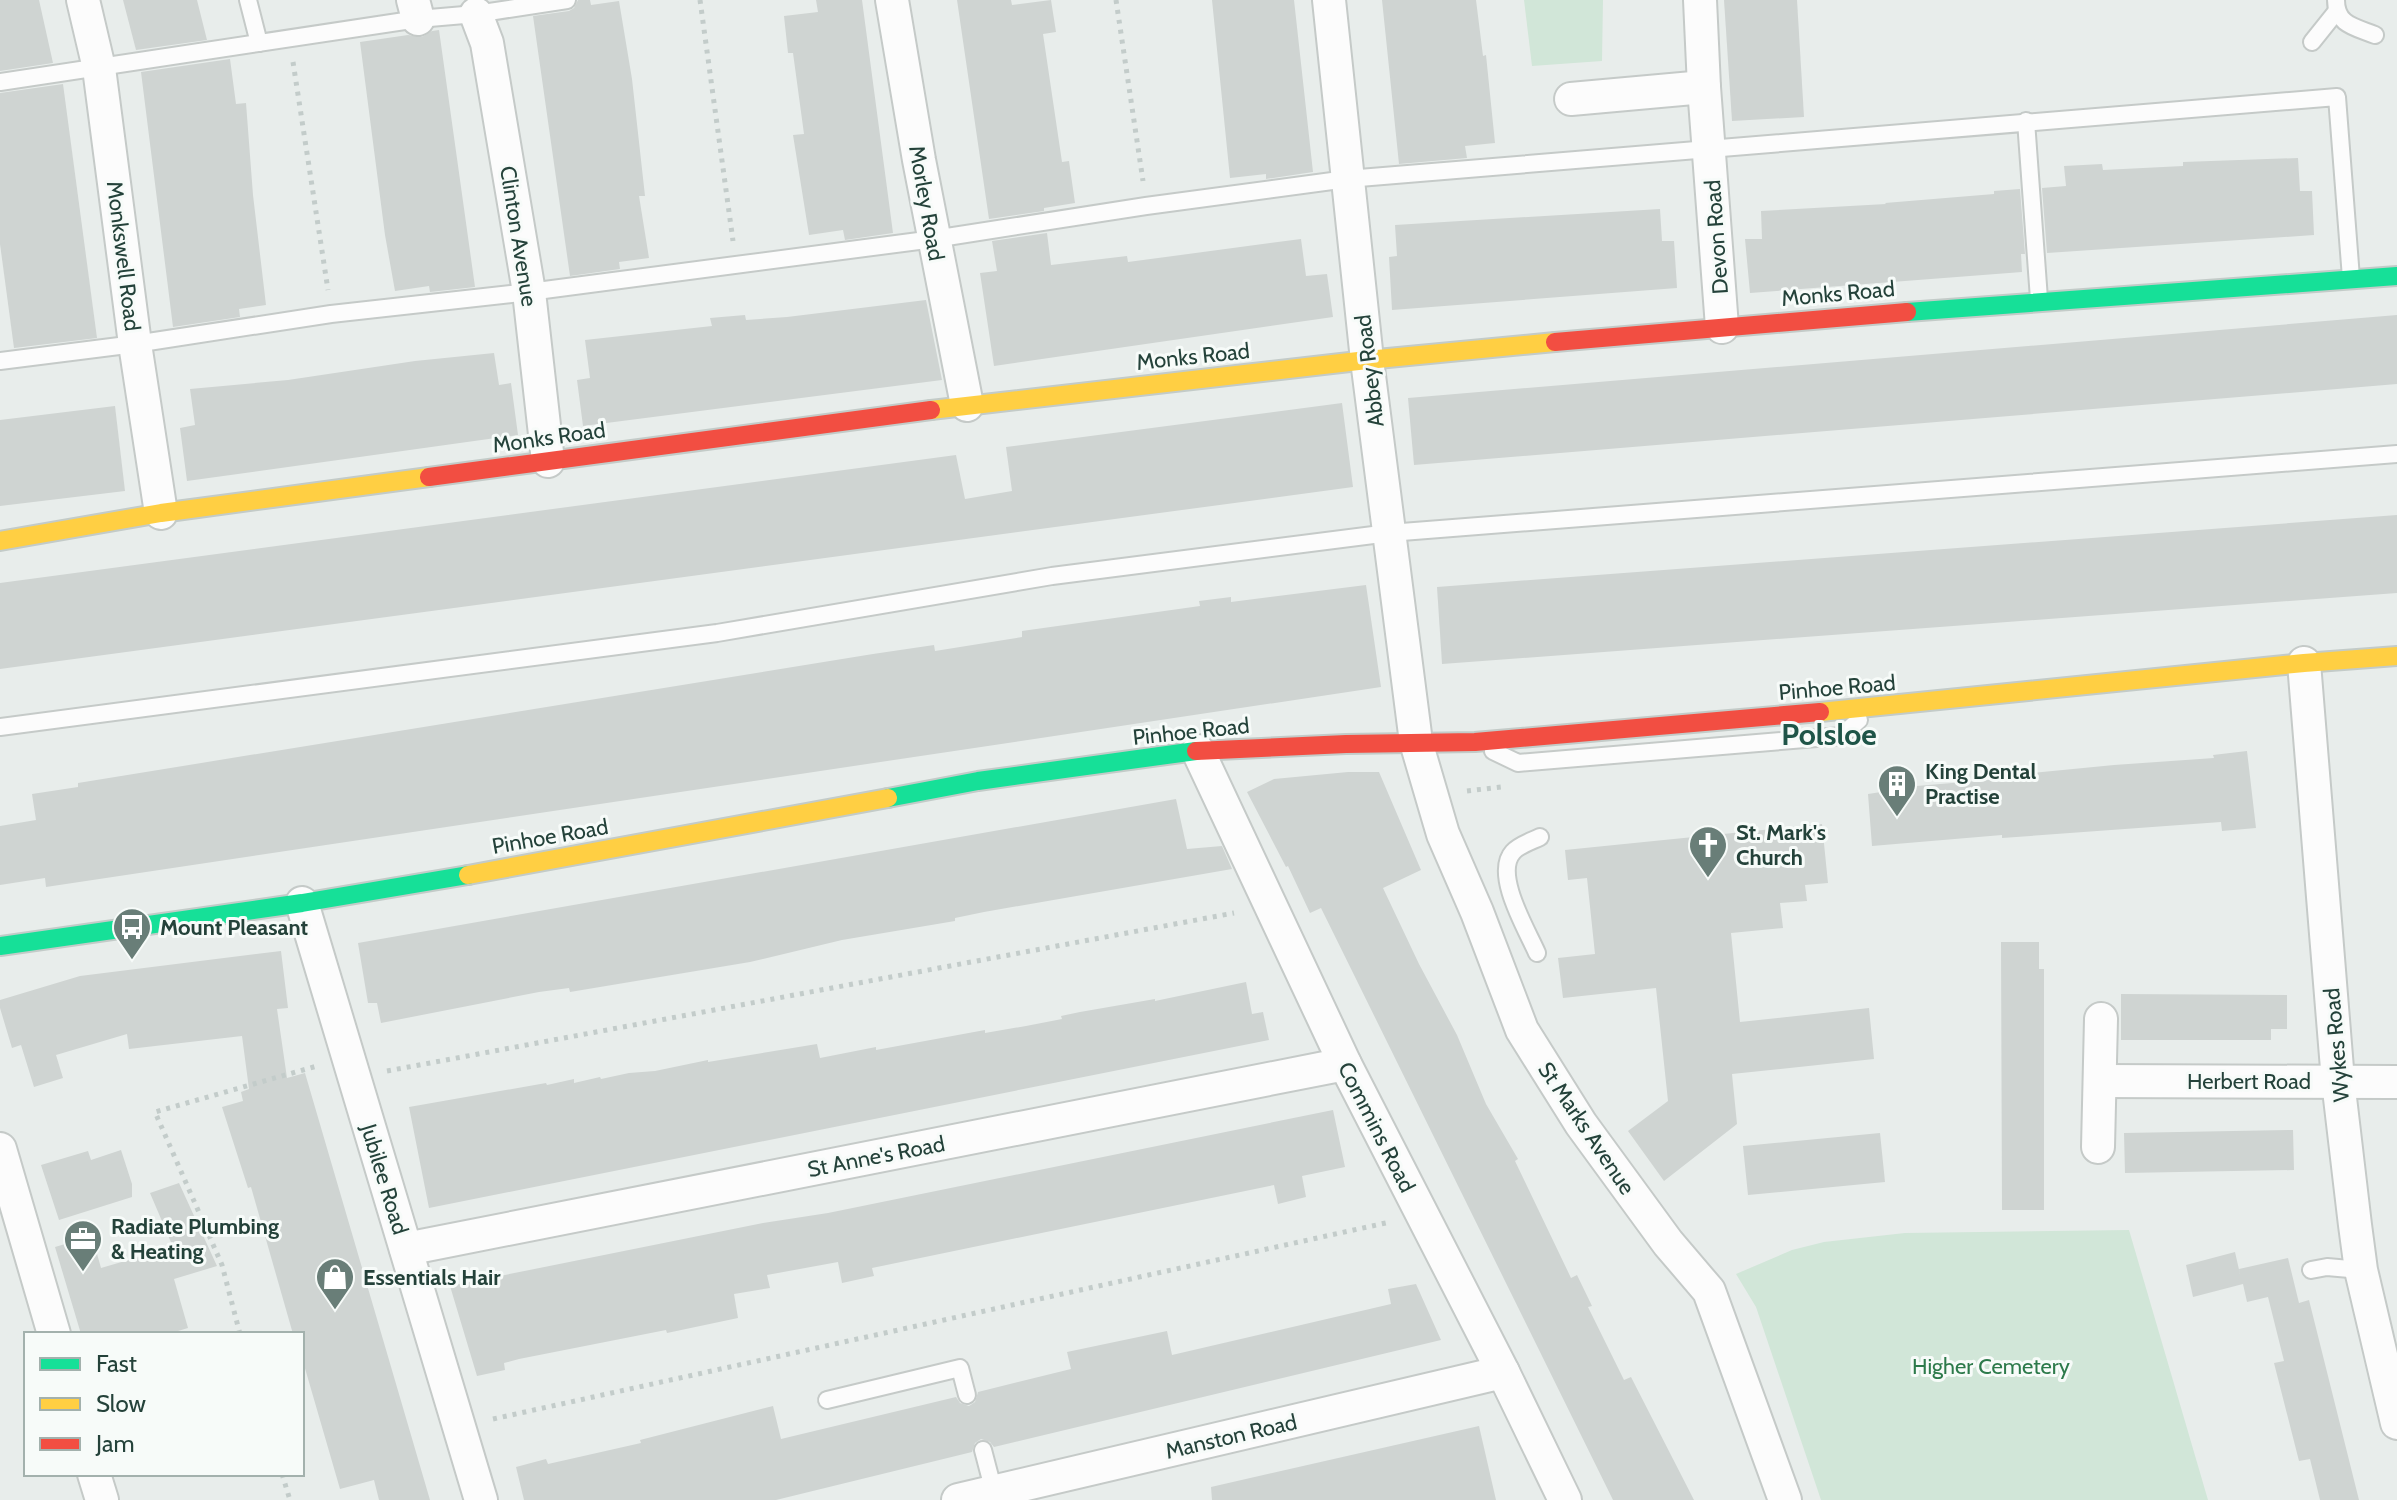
<svg xmlns="http://www.w3.org/2000/svg" width="2397" height="1500" font-family="Cabin,sans-serif">
<style>
.green{fill:#d1e6d8}
.building{fill:#cfd4d2}
.lines{fill:none;stroke-linecap:round;stroke-linejoin:round}
.lane-casing{stroke:#c5cac8;stroke-width:20}
.street-casing{stroke:#c5cac8;stroke-width:36}
.fast-casing{stroke:#c3cbc8;stroke-width:22}
.slow-casing{stroke:#c3cbc8;stroke-width:22}
.jam-casing{stroke:#c3cbc8;stroke-width:22}
.path{stroke:#c3ccca;stroke-width:5;stroke-dasharray:4 6;stroke-linecap:butt}
.lane{stroke:#fcfcfc;stroke-width:16}
.street{stroke:#fcfcfc;stroke-width:32}
.fast{stroke:#16e098;stroke-width:18}
.slow{stroke:#ffcf43;stroke-width:18}
.jam{stroke:#f24e42;stroke-width:18}
.labels{text-anchor:middle;stroke-width:6;stroke-linejoin:round;paint-order:stroke}
.street-label{font-size:22px;fill:#24423a;stroke:#f7fbf9}
.poi-label{font-size:22px;font-weight:bold;fill:#24423a;stroke:#f7fbf9;text-anchor:start}
.park-label{font-size:22px;fill:#2d7a4b;stroke:#f7fbf9}
.district-label{font-size:30px;font-weight:bold;fill:#1f5548;stroke:#f7fbf9}
</style>
<rect width="100%" height="100%" fill="#e8edeb"/>
<g class="green">
<path d="M1524,0H1603L1602,61L1532,66Z"/>
<path d="M2129,1230L2208,1500H1821L1756,1307L1736,1274L1792,1250L1824,1242L1905,1233Z"/>
</g>
<g class="building">
<path d="M0,0H39L53,63L0,71Z"/>
<path d="M123,0H197L207,40L136,50Z"/>
<path d="M578,0H590L591,5L619,1L632,79L645,196H639L649,258L619,262L620,269L570,276L533,16L569,11L574,8Z"/>
<path d="M816,0H862L893,233L845,240L843,230L809,235L793,135L804,134L793,53H788L784,16L818,12Z"/>
<path d="M957,0H1011L1012,5L1051,0L1056,32L1043,34L1062,162L1069,161L1075,203L1044,208V211L989,219Z"/>
<path d="M1212,0H1294L1313,172L1266,179V174L1230,178Z"/>
<path d="M1382,0H1476L1483,56L1486,55L1495,143L1465,146L1467,158L1399,164Z"/>
<path d="M1724,0H1797L1804,117L1732,121Z"/>
<path d="M439,30L475,287L430,292L429,286L395,291L385,235L360,42L408,35L422,37L432,31Z"/>
<path d="M230,59L236,104L246,103L253,195L266,305L239,309L240,317L173,327L141,72Z"/>
<path d="M63,84L97,338L14,348L0,244V93Z"/>
<path d="M2298,158L2300,191H2312L2314,235L2047,253L2042,188L2066,186L2064,166L2102,164L2103,170L2183,166V162Z"/>
<path d="M2020,189L2025,254H2021L2022,272L1750,293L1745,239H1762L1761,211L1886,204L1885,203L1994,194V191Z"/>
<path d="M1660,209L1662,241H1674L1677,288L1392,310L1389,257L1397,256L1395,225Z"/>
<path d="M1047,233L1051,265L1127,256L1128,262L1301,239L1306,276L1327,274L1333,317L994,366L980,273L997,271L992,241Z"/>
<path d="M926,300L942,380L583,426L577,380L590,378L585,340L712,326L710,318L745,315L746,320L787,317Z"/>
<path d="M2397,315V384L1414,465L1408,398Z"/>
<path d="M494,353L499,385L511,383L518,435L187,481L180,428L195,425L190,389L288,380L415,361Z"/>
<path d="M1342,403L1353,487L0,669V583L956,455L965,499L1012,491L1006,447Z"/>
<path d="M115,406L125,491L0,506V420Z"/>
<path d="M2397,515V593L1442,664L1437,587Z"/>
<path d="M1366,585L1381,687L46,887L45,878L0,885V826L36,820L32,794L78,787V783L873,654L934,645L935,651L1022,637V631L1200,606L1199,601L1231,597V602Z"/>
<path d="M2247,751L2256,828L2222,831L2221,822L2002,838V835L1872,846L1868,794L1881,792V789L2000,779V776L2114,765L2214,758L2213,755Z"/>
<path d="M1348,772H1379L1421,870L1383,888L1419,964L1457,1035L1486,1104L1518,1159L1515,1161L1571,1278L1577,1275L1592,1306L1588,1307L1624,1380L1631,1377L1694,1500H1613L1321,908L1310,913L1288,866L1286,867L1247,792L1274,779Z"/>
<path d="M1176,799L1187,849L1222,846L1232,869L984,912L955,918V921L842,940L750,962L570,992L569,988L539,992L381,1023L377,1003H368L358,943Z"/>
<path d="M1822,824L1828,883L1805,885L1807,901L1780,903L1783,928L1731,933L1740,1022L1869,1008L1874,1059L1732,1074L1737,1124L1664,1181L1628,1131L1668,1101L1656,988L1563,998L1558,958L1595,954L1587,878L1568,880L1565,850Z"/>
<path d="M2001,942H2039V969H2044V1210H2002Z"/>
<path d="M281,951L288,1008L277,1009L287,1078L305,1073L430,1500H379L374,1480L340,1489L302,1358V1334H293L251,1187L248,1188L222,1107L243,1101L241,1092L249,1089L242,1036L129,1049L127,1034L56,1055L63,1078L34,1087L21,1045L12,1048L0,1008V1000L80,976Z"/>
<path d="M1246,982L1252,1014L1263,1012L1269,1040L429,1208L409,1107L546,1083L547,1085L574,1079V1083L600,1077L601,1079L629,1073L655,1071L708,1060V1062L817,1044L820,1058L876,1047V1050L985,1030V1033L1026,1026L1062,1019L1061,1016L1080,1012L1155,999V1001Z"/>
<path d="M2121,994L2287,995V1029H2271V1040H2121Z"/>
<path d="M1333,1110L1345,1167L1302,1176L1306,1197L1278,1204L1274,1185L872,1268L874,1276L842,1283L838,1262L767,1275L770,1288L734,1294L738,1318L667,1333L666,1330L519,1359L504,1363L505,1370L477,1376L450,1286L763,1223L828,1213Z"/>
<path d="M2293,1130L2294,1170L2125,1173L2124,1133Z"/>
<path d="M1880,1133L1885,1182L1748,1195L1743,1146Z"/>
<path d="M121,1150L132,1184V1197L59,1220L41,1165L88,1151L91,1160Z"/>
<path d="M179,1183L217,1266L174,1279L188,1328L168,1334H81L55,1247L92,1236L101,1268L173,1247L150,1193Z"/>
<path d="M2235,1252L2240,1274L2239,1269L2288,1258L2299,1303L2309,1300L2359,1500H2320L2310,1459L2299,1461L2274,1363L2284,1361L2268,1297L2247,1302L2243,1284L2193,1297L2186,1265Z"/>
<path d="M1416,1284L1441,1340L994,1447L990,1442L981,1439L975,1443L972,1452L776,1500H524L516,1467L546,1459L548,1464L641,1443L640,1440L773,1406L781,1439L956,1397L960,1403L969,1406L975,1402L978,1392L1071,1369L1067,1352L1167,1331L1172,1355L1391,1304L1388,1289Z"/>
<path d="M1479,1426L1496,1500H1212L1211,1487Z"/>
</g>
<g class="lines">
<defs>
<g id="lane">
<path d="M248,0L259,43"/>
<path d="M2336,0C2336,25 2355,27 2375,35"/>
<path d="M2312,42L2336,12"/>
<path d="M0,82L418,19L476,14L567,0"/>
<path d="M2026,121L2039,299"/>
<path d="M0,361L135,344L331,314L529,292L934,239L1146,206L1347,179L2337,97L2351,278"/>
<path d="M0,727L717,633L1052,576L1389,533L2397,454"/>
<path d="M1493,751L1518,763L1841,736L1859,720"/>
<path d="M1537,953C1527,930 1493,874 1513,852C1519,845 1532,841 1540,837"/>
<path d="M2311,1270L2327,1267L2361,1270"/>
<path d="M827,1400L960,1368L967,1395"/>
<path d="M983,1450L994,1492"/>
</g>
<g id="street">
<path d="M83,0L99,68L135,344L161,513"/>
<path d="M413,0L418,19"/>
<path d="M892,0L919,160L967,405"/>
<path d="M1329,0L1367,360L1416,742L1443,834L1477,912L1522,1030L1581,1124L1668,1243L1709,1291L1785,1500"/>
<path d="M1700,0L1704,87L1722,327"/>
<path d="M476,14L487,43L529,292L548,461"/>
<path d="M1571,99L1704,87"/>
<path d="M2304,663L2338,1081L2355,1225L2361,1270L2397,1423"/>
<path d="M1198,751L1345,1064L1503,1372L1565,1500"/>
<path d="M302,903L481,1500"/>
<path d="M2101,1081L2397,1082"/>
<path d="M2098,1147L2101,1019"/>
<path d="M0,1149L54,1334"/>
<path d="M406,1249L1345,1064"/>
<path d="M94,1474L102,1500"/>
<path d="M958,1500L1503,1372"/>
</g>
<g id="fast">
<path d="M1907,312L2397,276"/>
<path d="M888,798L978,781L1196,751"/>
<path d="M0,946L302,903L468,875"/>
</g>
<g id="slow">
<path d="M931,410L1367,360L1555,342"/>
<path d="M0,541L161,513L429,477"/>
<path d="M1820,712L2304,663L2397,656"/>
<path d="M468,875L888,798"/>
</g>
<g id="jam">
<path d="M1555,342L1907,312"/>
<path d="M429,477L931,410"/>
<path d="M1196,751L1346,744L1475,742L1820,712"/>
</g>
</defs>
<use href="#lane" class="lane-casing"/>
<use href="#street" class="street-casing"/>
<use href="#fast" class="fast-casing"/>
<use href="#slow" class="slow-casing"/>
<use href="#jam" class="jam-casing"/>
<g class="path">
<path d="M700,0L733,241"/>
<path d="M1116,0L1143,181"/>
<path d="M293,62L328,290"/>
<path d="M1467,791L1501,787"/>
<path d="M387,1071L1234,913"/>
<path d="M240,1334L222,1265L155,1112L317,1066"/>
<path d="M493,1419L1390,1222"/>
<path d="M282,1474L290,1500"/>
</g>
<use href="#lane" class="lane"/>
<use href="#street" class="street"/>
<use href="#fast" class="fast"/>
<use href="#slow" class="slow"/>
<use href="#jam" class="jam"/>
</g>
<defs>
<symbol id="building-pin" viewBox="-11 -11 22 30"><path d="M0 17L-7.5 6A9.5 9.5 0 1 1 7.5 6Z" fill="#697e78" stroke="#f7fbf9"/><path d="M-4-6H4V6H1V3H-1V6H-4ZM-2.5-4.3h1.7v1.8h-1.7ZM.8-4.3h1.7v1.8H.8ZM-2.5-1h1.7V.8h-1.7ZM.8-1h1.7V.8H.8Z" fill="#fff"/></symbol>
<symbol id="church-pin" viewBox="-11 -11 22 30"><path d="M0 17L-7.5 6A9.5 9.5 0 1 1 7.5 6Z" fill="#697e78" stroke="#f7fbf9"/><path d="M-1.2-6h2.4v3.5h3.3v2.4h-3.3V6h-2.4V-.1h-3.3v-2.4h3.3Z" fill="#fff"/></symbol>
<symbol id="bus-pin" viewBox="-11 -11 22 30"><path d="M0 17L-7.5 6A9.5 9.5 0 1 1 7.5 6Z" fill="#697e78" stroke="#f7fbf9"/><path d="M-5-6H5V4H4V6H2V4H-2V6H-4V4H-5ZM-3.5-4V0h7V-4ZM-3.5 1.2v1.5H-2V1.2ZM2 1.2v1.5H3.5V1.2Z" fill="#fff"/></symbol>
<symbol id="office-pin" viewBox="-11 -11 22 30"><path d="M0 17L-7.5 6A9.5 9.5 0 1 1 7.5 6Z" fill="#697e78" stroke="#f7fbf9"/><path d="M-6-3h4V-5.5h4V-3h4V5H-6ZM-1-4.5V-3h2v-1.5ZM-6 0V1H6V0Z" fill="#fff"/></symbol>
<symbol id="shop-pin" viewBox="-11 -11 22 30"><path d="M0 17L-7.5 6A9.5 9.5 0 1 1 7.5 6Z" fill="#697e78" stroke="#f7fbf9"/><path d="M-5-2.5h2.3a2.7 3.5 0 0 1 5.4 0H5L5.5 6h-11ZM-1.5-2.5h3a1.5 2.3 0 0 0-3 0Z" fill="#fff"/></symbol>
</defs>
<g fill-rule="evenodd">
<use href="#building-pin" x="1875" y="762" width="44" height="60"/>
<use href="#church-pin" x="1686" y="823" width="44" height="60"/>
<use href="#bus-pin" x="110" y="905" width="44" height="60"/>
<use href="#office-pin" x="61" y="1217" width="44" height="60"/>
<use href="#shop-pin" x="313" y="1255" width="44" height="60"/>
</g>
<g class="labels">
<g class="street-label">
<text transform="translate(927 203) rotate(80)" y="8">Morley Road</text>
<text transform="translate(519 236) rotate(81)" y="8">Clinton Avenue</text>
<text transform="translate(1716 237) rotate(-94)" y="8">Devon Road</text>
<text transform="translate(124 256) rotate(83)" y="8">Monkswell Road</text>
<text transform="translate(1838 293) rotate(-5)" y="8">Monks Road</text>
<text transform="translate(1193 356) rotate(-6)" y="8">Monks Road</text>
<text transform="translate(1369 371) rotate(-97)" y="8">Abbey Road</text>
<text transform="translate(549 437) rotate(-8)" y="8">Monks Road</text>
<text transform="translate(1837 687) rotate(-5)" y="8">Pinhoe Road</text>
<text transform="translate(1191 731) rotate(-6)" y="8">Pinhoe Road</text>
<text transform="translate(550 836) rotate(-10)" y="8">Pinhoe Road</text>
<text transform="translate(2336 1045) rotate(-95)" y="8">Wykes Road</text>
<text x="2249" y="1089">Herbert Road</text>
<text transform="translate(1377 1127) rotate(63)" y="8">Commins Road</text>
<text transform="translate(1587 1128) rotate(56)" y="8">St Marks Avenue</text>
<text transform="translate(876 1156) rotate(-11)" y="8">St Anne's Road</text>
<text transform="translate(385 1179) rotate(73)" y="8">Jubilee Road</text>
<text transform="translate(1231 1436) rotate(-13)" y="8">Manston Road</text>
</g>
<g class="poi-label">
<text x="1925" y="779">King Dental<tspan x="1925" dy="25">Practise</tspan></text>
<text x="1736" y="840">St. Mark's<tspan x="1736" dy="25">Church</tspan></text>
<text x="160" y="935">Mount Pleasant</text>
<text x="111" y="1234">Radiate Plumbing<tspan x="111" dy="25">&amp; Heating</tspan></text>
<text x="363" y="1285">Essentials Hair</text>
</g>
<g class="park-label">
<text x="1991" y="1374">Higher Cemetery</text>
</g>
<g class="district-label">
<text x="1829" y="745">Polsloe</text>
</g>
</g>
<rect x="24" y="1332" width="280" height="144" fill="#f7fbf9" stroke="#a3b1ad" stroke-width="2"/>
<rect x="40" y="1358" width="40" height="12" fill="#16e098" stroke="#a3b1ad" stroke-width="2"/>
<text x="96" y="1372" font-size="24" fill="#24423a">Fast</text>
<rect x="40" y="1398" width="40" height="12" fill="#ffcf43" stroke="#a3b1ad" stroke-width="2"/>
<text x="96" y="1412" font-size="24" fill="#24423a">Slow</text>
<rect x="40" y="1438" width="40" height="12" fill="#f24e42" stroke="#a3b1ad" stroke-width="2"/>
<text x="96" y="1452" font-size="24" fill="#24423a">Jam</text>
</svg>
